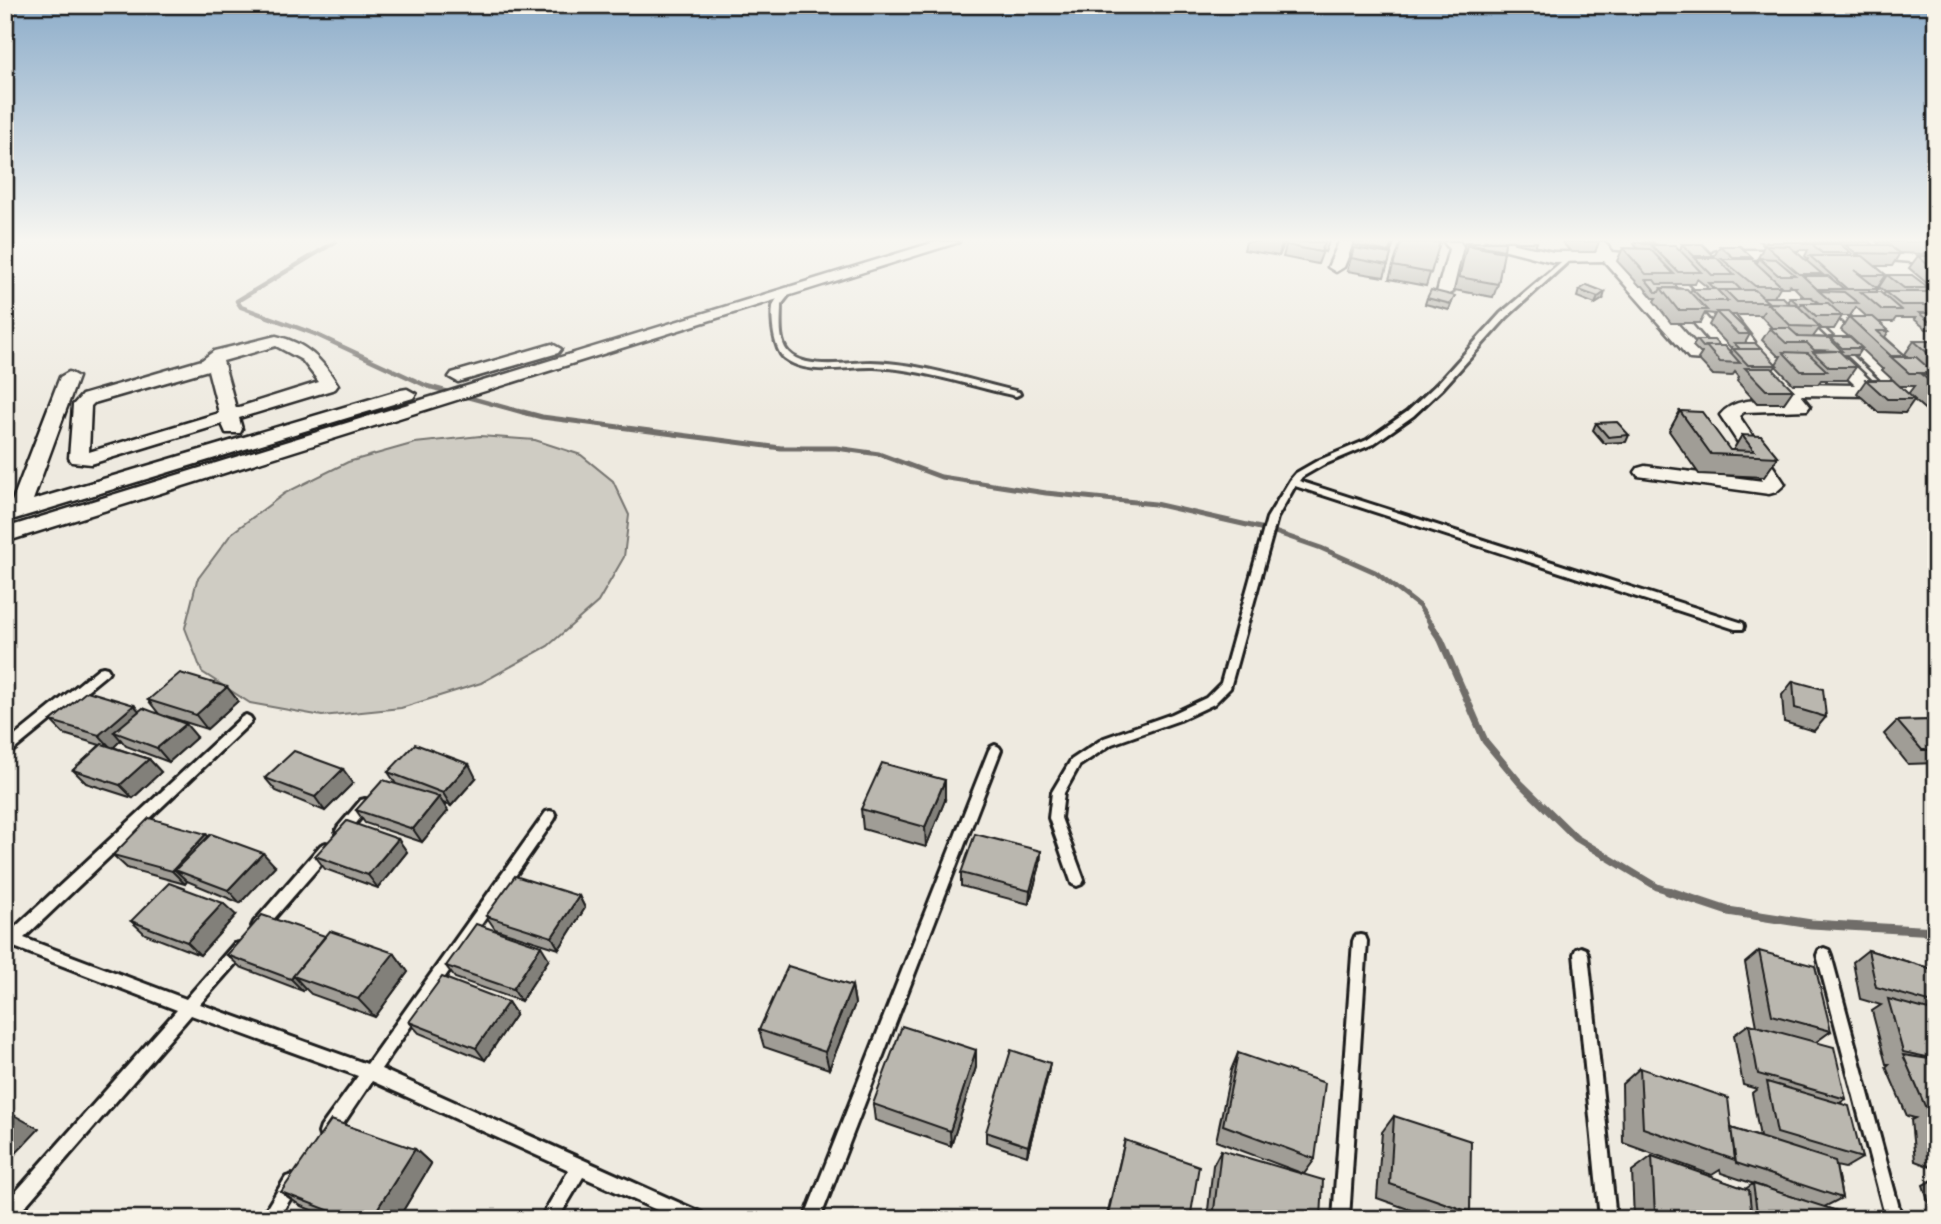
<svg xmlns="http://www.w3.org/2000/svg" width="1941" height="1224" font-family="Sriracha,sans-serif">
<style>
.green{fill:#cfccc3;stroke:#767470;stroke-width:2}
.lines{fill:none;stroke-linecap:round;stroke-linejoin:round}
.stream-far3{stroke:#6f6d69;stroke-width:4.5}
.stream-far2{stroke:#6f6d69;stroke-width:5}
.stream-far1{stroke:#6f6d69;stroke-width:7}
.stream{stroke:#6f6d69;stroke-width:9}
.service-casing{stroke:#1c1c1c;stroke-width:6}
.minor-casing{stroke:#1c1c1c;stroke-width:5}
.service{fill:#f7f3e8;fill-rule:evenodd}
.minor{fill:#f7f3e8;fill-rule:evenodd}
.wall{fill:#a09d96;stroke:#1c1c1c;stroke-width:2;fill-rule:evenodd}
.shaded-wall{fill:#82807a;stroke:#1c1c1c;stroke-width:2}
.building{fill:#bab7af;stroke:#1c1c1c;stroke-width:2}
</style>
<rect width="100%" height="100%" fill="#eeeae0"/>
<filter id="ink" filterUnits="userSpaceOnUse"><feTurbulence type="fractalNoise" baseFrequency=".0143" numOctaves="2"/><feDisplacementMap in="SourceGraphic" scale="14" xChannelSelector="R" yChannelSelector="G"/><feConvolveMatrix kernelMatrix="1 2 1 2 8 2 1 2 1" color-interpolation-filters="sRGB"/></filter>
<g filter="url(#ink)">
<path class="green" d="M480,436L535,440L581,455L613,481L629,515L624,557L598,602L548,646L481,683L401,708L322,716L250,703L202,672L185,628L197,580L232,533L285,493L348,462L415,443Z"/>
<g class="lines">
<path class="stream-far3" d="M335,242L237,301L241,307L315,334L427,386L529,414"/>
<path class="stream-far2" d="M523,412L542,417L781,448H836L879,454L941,477L1046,493L1155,504L1269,530L1321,548L1375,572L1419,606L1432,626"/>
<path class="stream-far1" d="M1431,625L1441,640L1485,741L1520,783L1576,838L1657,887L1673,892"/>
<path class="stream" d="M1668,891L1728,911L1811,924L1936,931"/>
<defs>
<g id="service">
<path d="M1567,257L1572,258L1507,317L1443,388L1413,416L1373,444L1323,465L1302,477L1299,481L1743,623L1744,626L1743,629H1735L1295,486L1277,518L1230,688L1214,704L1180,720L1112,744L1079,766L1064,793L1061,818L1084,880L1082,884L1077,886L1072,884L1049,818L1052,792L1071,760L1104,738L1172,714L1206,698L1221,683L1267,518L1290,480L1296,473L1317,461L1367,440L1407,412L1437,384L1501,313Z"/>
<path d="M785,289L792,291L781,305C781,319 778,341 788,352C805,371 849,362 871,362C921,363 971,381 1019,392L1020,394L1016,396C970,386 922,369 874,367C846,366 808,377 784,358C774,349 771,320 773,307C774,301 781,294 785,289Z"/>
<path d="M103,667L107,668L109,671L107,674L9,754L5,756V744L99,668Z"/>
<path d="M246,715L250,717L252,720L250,723L24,938L186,999L234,944L239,943L244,944L246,949L244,954L200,1004L367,1064L546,812L550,811L554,812L556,816L554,820L381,1069L702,1213L704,1219H677L583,1177L558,1219H540L569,1170L372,1081L333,1139L327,1141L321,1139L319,1133L321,1127L358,1076L191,1015L14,1219H5V1204L177,1010L14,947L5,952V931L10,932L242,717Z"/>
<path d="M995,745L999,747L1001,750L820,1219H804L989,750L991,747Z"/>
<path d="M365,799L369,800L371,804L369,808L346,835L342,836L338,835L336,831L338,827L361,800Z"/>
<path d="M326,843L331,845L332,849L331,853L264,930L259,932L254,930L252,926L254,922L321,845Z"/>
<path d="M1360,935L1365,936L1367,941L1349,1219H1333L1353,941L1355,936Z"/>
<path d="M1581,947L1586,949L1588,954L1616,1219H1600L1574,954L1576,949Z"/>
<path d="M1824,948L1829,950L1831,955L1902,1219H1886L1817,955L1819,950Z"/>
<path d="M292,1175L298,1177L300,1183L278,1219H260L286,1177Z"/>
</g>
<g id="minor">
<path d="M935,242H959L5,542V528Z"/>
<path d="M1339,242H1354L1344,267L1336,272L1328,267Z"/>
<path d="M1444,242H1460L1464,248L1453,292L1445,297L1437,292L1449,249Z"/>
<path d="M1485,242H1512L1553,252H1597L1589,242H1604L1613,252L1623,253L1626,256L1620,260L1701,350L1718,351L1675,301L1673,298L1675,295H1687L1741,357L1732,362L1690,359L1604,261L1553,262L1487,245Z"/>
<path d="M1719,250H1835L1843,255L1835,260L1714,258L1711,255L1714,252Z"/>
<path d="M1869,250L1936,254V264L1864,258L1861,255Z"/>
<path d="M1675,255L1680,257L1718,294L1755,342L1753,346H1741L1706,300L1670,263L1667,260L1670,257Z"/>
<path d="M1813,301L1819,303L1909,386L1936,387V397L1801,395L1810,406L1807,410L1744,412L1739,416L1785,484L1776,492L1769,494L1638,476L1635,472L1638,468L1645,466L1763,481L1720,415C1736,395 1764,401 1787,401L1764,371L1773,366L1779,367L1793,384L1855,385L1786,318L1784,315L1786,312H1798L1875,385L1888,386L1807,309L1805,306L1807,303Z"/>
<path d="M276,336C306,343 322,359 338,385L335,389L239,418L242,429L240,433H226L222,424L91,464L72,462L69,458L73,405L82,395L202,360L214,351ZM276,346L302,360L319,382L236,408L223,361ZM208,370L219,413L89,452L91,406L94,403Z"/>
<path d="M552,344L561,349L558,353L458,382L449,377L452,373Z"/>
<path d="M69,372L78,377L33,500L401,390L407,389L416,394L413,398L5,522V508L10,507L60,377Z"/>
</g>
</defs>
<use href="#service" class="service-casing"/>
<use href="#minor" class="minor-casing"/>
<use href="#service" class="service"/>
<use href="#minor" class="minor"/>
</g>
<g class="wall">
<path d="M1246,242H1286L1284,244L1279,256L1244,250Z"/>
<path d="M1287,242H1329L1325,252L1323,251L1318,264L1283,257Z"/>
<path d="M1354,242H1394L1391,252H1389L1388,254H1391L1384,277L1347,271L1351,258H1349Z"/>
<path d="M1440,242L1426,286L1389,279L1393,266Z"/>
<path d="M1465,242H1505L1498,284L1493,297L1454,290Z"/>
<path d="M1514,242H1537L1535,247L1514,243Z"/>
<path d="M1562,242H1599L1595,252H1571Z"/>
<path d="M1635,242H1653L1655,244L1680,250L1682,244L1714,256L1713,258L1720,246L1752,257V259L1757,263L1759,259L1758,258L1764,246L1760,242H1824L1829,244L1826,242H1869L1873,245H1880L1877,242H1936V254H1927L1924,252L1923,254L1900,253L1892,266H1875L1886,275L1878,287H1876L1878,289L1876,292L1883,295L1885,292L1879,287L1887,275L1929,288L1926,292H1936V329H1926L1914,319L1915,318H1896L1893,322H1879L1889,331L1885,337L1906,356L1905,357H1908L1905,354L1914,341H1936V368H1928L1934,373L1933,375H1936V413H1929L1914,400L1905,413L1878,412L1857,393L1866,380H1893L1882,370L1883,369H1882L1861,349L1857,355H1843L1856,367L1847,380H1821L1818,384H1793L1776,366L1773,370L1793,390L1784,403H1757L1737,381L1739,377L1735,372L1732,376L1713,375L1698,359L1702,353H1700L1693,346L1697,340L1720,346L1731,353L1732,352L1730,350L1732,347H1730L1709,325L1715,314L1705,313L1700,323H1671L1654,301L1656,298H1653L1643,286H1640L1617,261L1623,248L1638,249L1634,244ZM1799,250H1808L1805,256L1808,259L1807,261L1795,251H1799ZM1697,279L1707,287L1706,289H1692L1690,292L1678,288L1674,284H1695ZM1789,285L1791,287H1796L1795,288L1804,297H1790L1787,301L1774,297L1780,287H1788ZM1856,307L1867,317H1849L1841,330L1849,337H1830L1829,338L1813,337L1819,329H1834L1842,316H1850ZM1764,311L1761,316L1772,328H1770L1762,340L1778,356H1781L1776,364L1745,343L1750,334L1731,315H1761ZM1900,386H1914L1908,394Z"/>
<path d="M1918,256H1936V291L1909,268Z"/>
<path d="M1579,290L1603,299L1595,304L1577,297Z"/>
<path d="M1427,298L1452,302L1449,310L1425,304Z"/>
<path d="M1936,332V341L1932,338Z"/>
<path d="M1680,411L1730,450H1733L1742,435L1778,457L1764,477L1699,474L1669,431Z"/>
<path d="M1596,423L1629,435L1626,442L1604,443L1593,430Z"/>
<path d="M1793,681L1826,717L1814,731L1784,722L1782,695Z"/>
<path d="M227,687L238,701L207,729L166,716L197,737L169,762L126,746L121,740L113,747L149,759L161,772L133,798L86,783L73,770L100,745L64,734L51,721L134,705L139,711L159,714L148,700Z"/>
<path d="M1936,720V763L1908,764L1884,734L1897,721Z"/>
<path d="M388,772L476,778L451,806L443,803L448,811L422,842L365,823L356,810L396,784Z"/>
<path d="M265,778L353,783L325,811L276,791Z"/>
<path d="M945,800L926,847L863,829L861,809Z"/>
<path d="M209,836L275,866L240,903L187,881L185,884L127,868L113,855Z"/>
<path d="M398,839L407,852L378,888L325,869L315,856Z"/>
<path d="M1041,851L1040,865L1029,904L961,886V873Z"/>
<path d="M579,896L585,908L559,949L495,929L486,916Z"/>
<path d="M236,915L200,955L145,934L131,921Z"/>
<path d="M325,936L394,953L408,972L375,1017L311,994L305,988L303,991L240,967L227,955Z"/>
<path d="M1868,950L1936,970V1169L1915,1161L1911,1120L1915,1118L1907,1116L1886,1067L1889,1064H1886L1872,1011L1881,1005L1860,999L1853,962Z"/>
<path d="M1936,950V965L1932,952Z"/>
<path d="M1759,951L1831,1031L1816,1042L1846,1099L1840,1103L1862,1158L1845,1168L1836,1166L1842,1198L1824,1207L1862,1219H1634L1632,1171L1652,1156L1745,1189L1753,1184L1805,1201L1721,1173L1720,1170L1712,1175L1623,1143L1622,1084L1640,1068L1731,1128L1760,1137L1752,1093L1757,1089L1743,1085L1734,1035L1749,1024L1757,1026L1745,963Z"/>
<path d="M549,959L521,1001L455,978L446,966Z"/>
<path d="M852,986L855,1004L829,1069L764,1047L759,1030Z"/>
<path d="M508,1002L516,1014L485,1060L419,1033L409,1022Z"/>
<path d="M976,1050V1067L951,1146L875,1120L873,1104Z"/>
<path d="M1238,1053L1315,1159L1304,1174L1216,1141L1231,1070Z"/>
<path d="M1048,1074L1027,1156L986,1142V1132Z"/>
<path d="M1394,1116L1470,1212L1462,1219H1436L1377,1198L1382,1132Z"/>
<path d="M1125,1140L1190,1219H1106Z"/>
<path d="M415,1149L431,1164L398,1219H334L301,1206L281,1192Z"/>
<path d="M1221,1150L1321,1219H1207L1213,1165Z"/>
<path d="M1936,1178V1219H1934L1923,1185Z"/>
</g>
<g class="shaded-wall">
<path d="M1282,242H1284L1283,247L1279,256Z"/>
<path d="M1605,292L1603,299L1595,304L1598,297Z"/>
<path d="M227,687L238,701L207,729L196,715Z"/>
<path d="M134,705L146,719L114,732L121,740L112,749L99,735Z"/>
<path d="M186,724L197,737L169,762L157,748Z"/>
<path d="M149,759L161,772L133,798L120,785Z"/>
<path d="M469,764L476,778L451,806L443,793Z"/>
<path d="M343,769L353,783L325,811L315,797Z"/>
<path d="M945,780V800L926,847L925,827Z"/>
<path d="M439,797L448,811L422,842L413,829Z"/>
<path d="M206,834L218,847L175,870L187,881L185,884L172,871Z"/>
<path d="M398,839L407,852L378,888L368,875Z"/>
<path d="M1041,851L1040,865L1029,904L1030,891Z"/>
<path d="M263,853L275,866L240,903L228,890Z"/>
<path d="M579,896L585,908L559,949L552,937Z"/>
<path d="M223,903L236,915L200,955L187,942Z"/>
<path d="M541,946L549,959L521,1001L513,989Z"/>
<path d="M394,953L408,972L375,1017L358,999Z"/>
<path d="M294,976L305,988L303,991L291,979Z"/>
<path d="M852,986L855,1004L829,1069L825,1052Z"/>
<path d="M508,1002L516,1014L485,1060L476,1048Z"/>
<path d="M976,1050V1067L951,1146L950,1131Z"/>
<path d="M1050,1063L1048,1074L1027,1156L1028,1146Z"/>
<path d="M12,1114L39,1129L5,1165V1120Z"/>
<path d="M415,1149L431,1164L398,1219H371Z"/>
</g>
<g class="building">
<path d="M1287,242H1325L1321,252L1286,245Z"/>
<path d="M1354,242H1392L1389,252L1353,245Z"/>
<path d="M1401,242H1440L1431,273L1393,266Z"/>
<path d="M1467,242H1505L1504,250L1467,243Z"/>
<path d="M1641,242H1653L1655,244H1643Z"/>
<path d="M1804,242H1824L1827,244H1803Z"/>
<path d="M1859,242H1869L1873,245H1859Z"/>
<path d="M1930,242H1936V248H1931L1928,246Z"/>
<path d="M1682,244H1702L1714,256H1694Z"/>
<path d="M1812,244H1840L1851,253H1822Z"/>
<path d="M1467,245L1504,252L1498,284L1459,277Z"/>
<path d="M1651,245H1675L1701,272H1678Z"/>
<path d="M1765,245L1789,246L1822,274H1799Z"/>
<path d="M1845,245H1889L1900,254L1856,253Z"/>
<path d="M1720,246H1740L1752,257H1733Z"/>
<path d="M1354,248L1391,254L1388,265L1351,258Z"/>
<path d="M1623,248L1650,249L1674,274H1646Z"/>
<path d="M1810,256H1863L1886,275H1863L1854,270L1878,289H1847Z"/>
<path d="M1918,256H1936V272Z"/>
<path d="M1695,258H1717L1734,275H1712Z"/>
<path d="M1759,258L1776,259L1795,275H1778Z"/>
<path d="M1722,259H1752L1781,286H1755Z"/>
<path d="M1887,275H1912L1929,288H1904Z"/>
<path d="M1803,276H1828L1844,289H1817Z"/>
<path d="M1646,280H1654L1657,284H1674L1678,288H1661L1659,292H1656Z"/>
<path d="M1709,283H1734L1741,290H1716Z"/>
<path d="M1587,285L1605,292L1598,297L1579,290Z"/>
<path d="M1661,288L1687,289L1707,310H1678Z"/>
<path d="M1692,289H1716L1728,301H1704Z"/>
<path d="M1431,290L1455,296L1451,304L1427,298Z"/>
<path d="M1725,290H1755L1768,302H1737Z"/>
<path d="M1819,291L1844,292L1858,303H1833Z"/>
<path d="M1861,292H1880L1901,310H1882Z"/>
<path d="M1885,292H1936V305H1901Z"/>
<path d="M1762,297H1783L1790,304L1768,303L1769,304H1767L1768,302Z"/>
<path d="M1790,297H1811L1819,303H1802L1800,306Z"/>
<path d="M1768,303L1796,304L1820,327L1791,326Z"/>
<path d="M1802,303H1828L1842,316H1816Z"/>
<path d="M1716,312H1728L1750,334H1738Z"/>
<path d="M1919,313H1936V323H1931Z"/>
<path d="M1849,317H1873L1889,331H1877L1906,356H1891Z"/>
<path d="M1770,328H1789L1799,337L1829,338L1842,351H1839L1856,367H1829L1813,352L1837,351L1814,350L1807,343H1786Z"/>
<path d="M1830,337H1850L1862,348H1842Z"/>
<path d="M1697,340H1714L1720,346L1703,347Z"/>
<path d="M1914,341H1936V355H1930Z"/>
<path d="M1734,343H1755L1761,349H1740Z"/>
<path d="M1706,346H1725L1740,363L1720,362Z"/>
<path d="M1733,349H1762L1777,365H1748Z"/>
<path d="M1783,352L1808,353L1827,371H1801Z"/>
<path d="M1891,357H1916L1934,373H1909Z"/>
<path d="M1745,368H1772L1793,390H1766Z"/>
<path d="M1922,375H1936V386Z"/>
<path d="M1866,380H1893L1914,399H1887Z"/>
<path d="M1680,411L1702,412L1730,450L1754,451L1742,435L1761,436L1778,457L1711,454Z"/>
<path d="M1617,422L1629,435L1608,437L1596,423Z"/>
<path d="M180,673L227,687L196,715L148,700Z"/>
<path d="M1793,681L1823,689L1826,717L1795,708Z"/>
<path d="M87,691L134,705L99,735L51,721Z"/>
<path d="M143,708L186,724L157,748L114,732Z"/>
<path d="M1936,720V750H1922L1897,721Z"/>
<path d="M102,744L149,759L120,785L73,770Z"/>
<path d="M415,744L469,764L443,793L388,772Z"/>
<path d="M294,751L343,769L315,797L265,778Z"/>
<path d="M882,763L945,780L925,827L861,809Z"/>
<path d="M383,780L439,797L413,829L356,810Z"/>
<path d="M149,818L206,834L172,871L113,855Z"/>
<path d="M347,821L398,839L368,875L315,856Z"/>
<path d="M211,834L263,853L228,890L175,870Z"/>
<path d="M975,834L1041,851L1030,891L961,873Z"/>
<path d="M515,876L579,896L552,937L486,916Z"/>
<path d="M169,883L223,903L187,942L131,921Z"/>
<path d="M262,915L325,936L291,979L227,955Z"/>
<path d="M476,924L541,946L513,989L446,966Z"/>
<path d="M330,931L394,953L358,999L293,976Z"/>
<path d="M1868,950L1936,970V1004L1876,987Z"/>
<path d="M1759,951L1815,966L1831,1031L1772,1015Z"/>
<path d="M788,966L852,986L825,1052L759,1030Z"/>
<path d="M442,977L508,1002L476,1048L409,1022Z"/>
<path d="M1888,999L1936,1012V1059L1903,1052Z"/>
<path d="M1749,1024L1834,1047L1846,1099L1758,1074Z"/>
<path d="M902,1026L976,1050L950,1131L873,1104Z"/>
<path d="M1011,1050L1050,1063L1028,1146L986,1132Z"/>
<path d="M1238,1053L1325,1083L1315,1159L1223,1125Z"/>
<path d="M1903,1055L1936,1060V1108L1925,1106Z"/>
<path d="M1640,1068L1728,1098L1735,1160L1643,1128Z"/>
<path d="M1767,1082L1849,1106L1862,1158L1777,1133Z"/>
<path d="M1929,1109L1936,1112V1151H1934Z"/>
<path d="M5,1110L12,1114L5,1120Z"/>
<path d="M1394,1116L1471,1141L1470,1212L1390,1184Z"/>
<path d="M331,1120L415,1149L371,1219H351L281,1192Z"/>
<path d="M1731,1128L1835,1161L1842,1198L1736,1163Z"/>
<path d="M1125,1140L1199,1166L1190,1219H1107Z"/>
<path d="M1221,1150L1323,1180L1321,1219H1213Z"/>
<path d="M1652,1156L1749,1190L1752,1219H1666L1655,1215Z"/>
<path d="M1753,1184L1862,1219H1758Z"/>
</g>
</g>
<linearGradient id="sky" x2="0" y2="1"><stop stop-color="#8dadca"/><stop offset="0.58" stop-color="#f7f6f1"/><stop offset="1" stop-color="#f7f6f1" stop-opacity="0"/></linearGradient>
<rect width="1941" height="414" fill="url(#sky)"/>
<rect width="1941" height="1224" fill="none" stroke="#f7f3e8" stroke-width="28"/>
<rect x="14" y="14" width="1913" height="1196" fill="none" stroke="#1c1c1c" stroke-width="2.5" filter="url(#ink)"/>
</svg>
